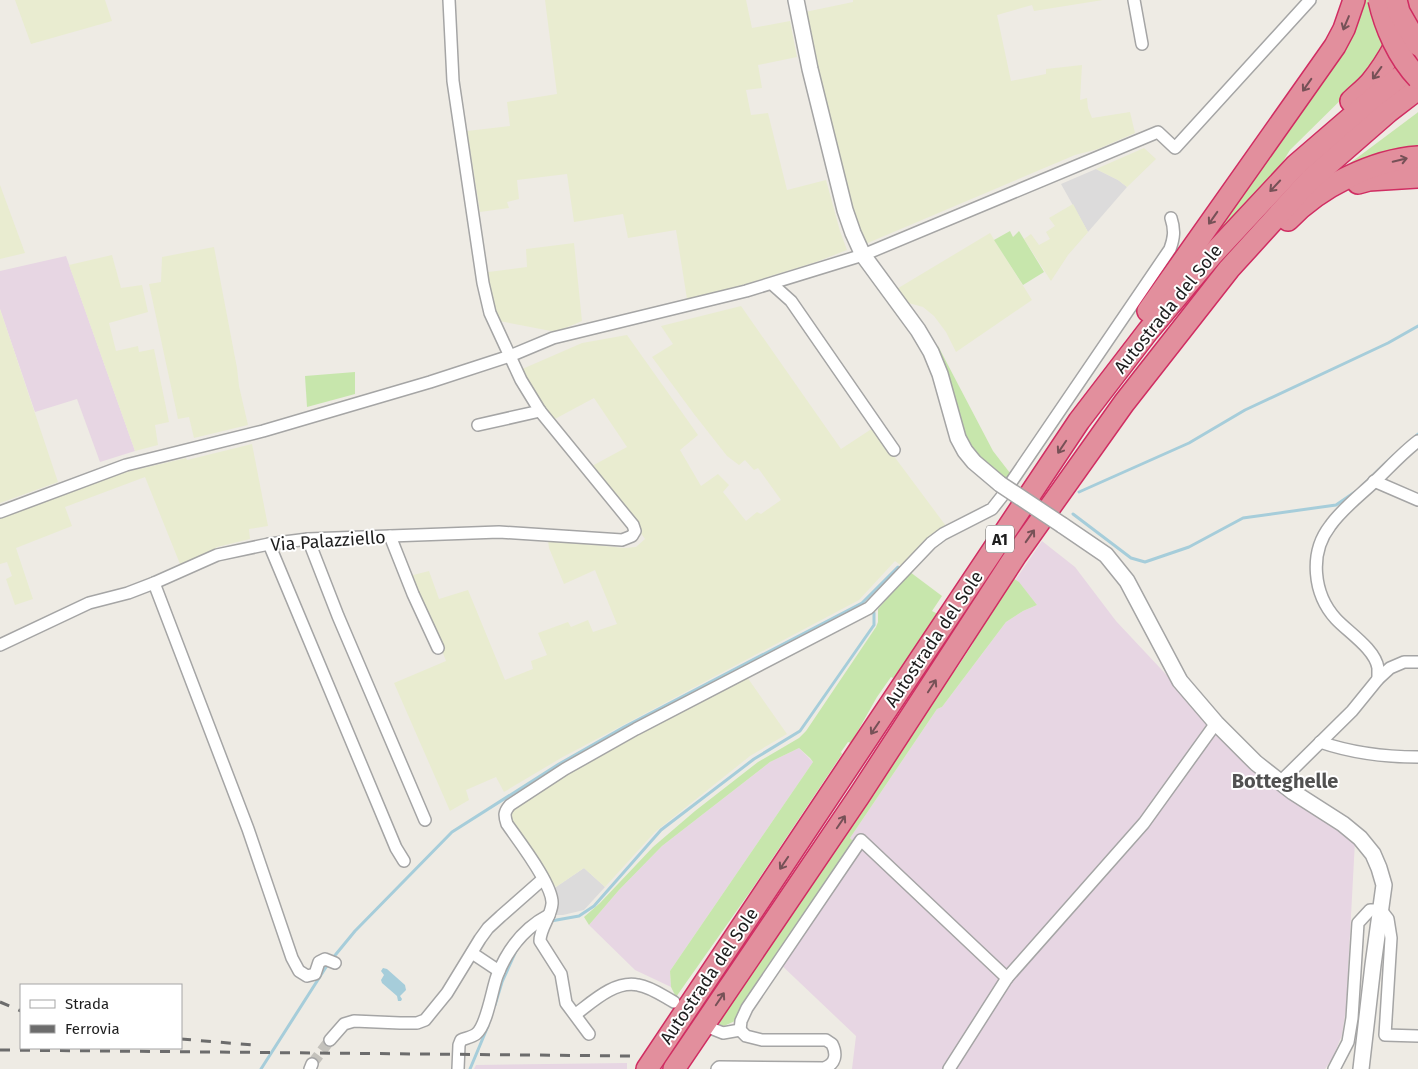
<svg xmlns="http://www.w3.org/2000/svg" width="1418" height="1069" font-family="'Fira Sans',sans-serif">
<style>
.residential{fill:#dcdbdb}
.industrial{fill:#e7d6e3}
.farmland{fill:#e9ecd0}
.grass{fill:#c7e6ac}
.water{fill:#a6cdda}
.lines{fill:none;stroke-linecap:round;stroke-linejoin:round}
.stream{stroke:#a6cdda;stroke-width:3}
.minor-tunnel{stroke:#c4c2bc;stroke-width:11;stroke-dasharray:11 5.5;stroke-linecap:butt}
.minor-casing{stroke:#a5a5a5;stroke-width:14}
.tertiary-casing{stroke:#a5a5a5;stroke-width:18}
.motorway-casing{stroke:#d02d62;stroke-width:24}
.minor{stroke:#fff;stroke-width:11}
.tertiary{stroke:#fff;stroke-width:15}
.motorway{stroke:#e28f9d;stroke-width:21}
.rail{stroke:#6c6c6c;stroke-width:3;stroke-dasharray:10 10;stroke-linecap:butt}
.tertiary-bridge-casing{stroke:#a5a5a5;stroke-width:18;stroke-linecap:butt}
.motorway-bridge-casing{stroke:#d02d62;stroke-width:24;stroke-linecap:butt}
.tertiary-bridge{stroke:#fff;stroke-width:15}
.motorway-bridge{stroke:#e28f9d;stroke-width:21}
.oneway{stroke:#765157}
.labels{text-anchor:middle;stroke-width:4;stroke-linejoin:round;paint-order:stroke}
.shield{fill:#fff;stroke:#626262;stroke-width:1}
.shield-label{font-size:16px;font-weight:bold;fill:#1e1e1e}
.street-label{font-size:18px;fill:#1e1e1e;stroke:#fff}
.quarter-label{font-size:20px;font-weight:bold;fill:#515151;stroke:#fff}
</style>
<rect width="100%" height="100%" fill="#eeebe4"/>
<g class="residential">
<path d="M1096,169L1118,180L1127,187L1088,232L1061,184Z"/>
<path d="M584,868L605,887L584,910L563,915H553L556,903V887Z"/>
</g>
<g class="industrial">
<path d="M66,256L135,451L100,462L77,399L35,412L0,309V271Z"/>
<path d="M1042,541L1075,567L1116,621L1235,748L1355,841L1346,1009L1342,1035L1333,1057L1325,1069H852L856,1036L776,960L854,842L850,838L937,709L942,707L1006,622L1023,611L1037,605L1016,579Z"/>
<path d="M799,748L813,762L670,971L671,987L635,970L589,925L619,890L662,846L770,762Z"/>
<path d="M627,1063V1069H474L476,1065Z"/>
</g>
<g class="farmland">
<path d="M15,0H105L112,21L31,44Z"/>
<path d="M545,0H746L752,28L790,21L797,57L758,65L762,88L746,90L751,115L768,113L787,190L826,180L840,231L847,250L816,262L742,285L687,299L676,230L628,238L623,214L574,222L567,174L517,180L519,199L507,202L509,208L480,212L467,131L510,126L507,102L557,94Z"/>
<path d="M853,0H1103L1034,11L1032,5L997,15L1011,81L1046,74V69L1082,65L1080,100L1087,98L1088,108L1092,118L1130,112L1135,133L1098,149L1075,155L863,245L854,222L833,144L805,12L853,2Z"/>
<path d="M1144,148L1156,159L1127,187L1118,180L1096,169Z"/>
<path d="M0,185L25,253L0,259Z"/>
<path d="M1073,204L1088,232L1068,255L1051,281L1024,239L1031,234L1039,245L1050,239L1046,232L1055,226L1049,218Z"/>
<path d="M990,233L1032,300L956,352L946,332L934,316L923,307L905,302L895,290Z"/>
<path d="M574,243L582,321L558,331H551L499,321L492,298L488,272L527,267L526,249Z"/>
<path d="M214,247L237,368L239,386L248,425L194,438L189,417L178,419L149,284L161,282L162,257Z"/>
<path d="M112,255L121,288L142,285L148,312L109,323L116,351L138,346L139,352L154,349L169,422L155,425L158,445L135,451L69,265Z"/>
<path d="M741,306L841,449L873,428L946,526L937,531L903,567L895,561L859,600L561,758L504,792L496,777L466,790L469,800L450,811L394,683L446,661L432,625L409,576L429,571L439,599L468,590L505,680L533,669L531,661L547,655L538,633L568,622L571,627L588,620L593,632L617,624L595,570L564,584L549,548L548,540L624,548L636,547L645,539L592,466L627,447L594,398L553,420L534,394L520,370L582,343L627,335L698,435L680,450L701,486L718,474L729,485L723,492L746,521L757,512L761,514L781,500L758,468L754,470L745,460L739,465L727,456L694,414L652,357L673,344L661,326Z"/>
<path d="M0,309L58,482L0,503Z"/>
<path d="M252,444L268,526L249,529L250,539L217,547L212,551L180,564L145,477L65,507L72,526L16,548L33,599L15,605L6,579L12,576L7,562L0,564V518L122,473L186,458L187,460Z"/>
<path d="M747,677L787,734L750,756L655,832L605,887L584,868L556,887L525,847V838L519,833L510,819V813L550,783L605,751L614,749L617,744Z"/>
</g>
<g class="grass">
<path d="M1360,0H1410L1385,47L1365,76L1290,150L1276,173L1187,269Z"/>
<path d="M1418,112V153L1334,175L1417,113Z"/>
<path d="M1010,231L1013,237L1019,231L1044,272L1023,285L994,240Z"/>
<path d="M934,346H938L993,451L1010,473V478L1007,482L972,452L962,429Z"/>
<path d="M355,372V394L307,407L305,376Z"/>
<path d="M910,572L942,596L932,611L942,616L907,664L893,678L891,677L877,697L851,743L848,742L841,752L842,754L752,889L676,997L671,987L670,971L813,762L810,758L799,748L770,762L662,846L619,890L589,925L584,917L600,903L653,847L695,811L758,762L799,738L806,731L876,627L878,622V609Z"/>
<path d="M1013,578L1019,582L1037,605L1023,611L1006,622L948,699L942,707L937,709L850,838L854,842L735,1021L724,1026L716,1025L933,695L957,668L972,645L983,622Z"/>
</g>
<path class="water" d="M383,968L387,969L405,985L406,990L400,996L402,999L401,1001H398L397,996L382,983L381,980L384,975L381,971Z"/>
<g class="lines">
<g class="stream">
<path d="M1413,439L1418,434"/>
<path d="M1363,485L1393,456"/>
<path d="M1079,492L1189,443L1245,410L1388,343L1418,326"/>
<path d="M1073,514L1131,558L1145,562L1189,547L1243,518L1336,505L1355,492"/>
<path d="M551,921L579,916L594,906L661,830L754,759L800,731L874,625V613L872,607"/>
<path d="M332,959L355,931L452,832L559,764L624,727L862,603L898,567"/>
<path d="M495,1005L502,982L516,951"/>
<path d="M261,1069L328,964"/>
<path d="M470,1069L488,1026"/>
</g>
<path class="minor-tunnel" d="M312,1064L330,1040"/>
<defs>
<g id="minor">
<path d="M1134,0L1142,44"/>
<path d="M772,284L791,301L894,450"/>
<path d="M478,425L540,411"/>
<path d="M1012,481L1170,249C1174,238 1175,230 1171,218"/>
<path d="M1374,481L1418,500"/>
<path d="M0,512L126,465L263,431L430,382L510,356L553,338L746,291L863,255L1158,132L1175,148L1310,0"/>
<path d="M390,536L413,594L438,648"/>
<path d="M308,539L338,616L425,820"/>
<path d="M269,544L396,848L404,861"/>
<path d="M154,583L248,829L292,958L299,971L307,976L315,974L319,962L325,959L335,963"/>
<path d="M0,645L89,603L128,593L154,583L217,555L269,544L308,539L499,532L622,540L632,536L635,531L633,525L540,411L521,380L490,313L483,283L453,81L449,0"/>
<path d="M1378,679C1378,675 1378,671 1378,668C1375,649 1348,632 1336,619C1313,594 1309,553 1330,526C1341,510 1359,496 1373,483C1388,469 1402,453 1418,441"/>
<path d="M1320,742C1352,753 1385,757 1418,757"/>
<path d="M1280,782L1352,711L1378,679L1390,668L1404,662H1418"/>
<path d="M472,953L499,971"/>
<path d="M576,1014C592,1002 615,980 638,985C651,987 663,996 674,1002"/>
<path d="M713,1029L723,1033L740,1030"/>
<path d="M740,1030L741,1021L747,1008L861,840L1007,978L1144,823L1216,723"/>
<path d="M589,1034L566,1003L561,974L540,941C540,928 551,917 552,904C554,886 518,840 507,824C504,815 504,812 510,805L565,769L636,729L869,608L931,543L943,534L992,509L1003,495"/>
<path d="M330,1040L344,1024L354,1021L400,1023H417L425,1020L447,993L480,939L488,928L501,916L543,879"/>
<path d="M310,1069L312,1064"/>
<path d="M458,1069L459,1045L461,1040C466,1038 472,1037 476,1034C487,1026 492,989 497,976C507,950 524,928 549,915"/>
<path d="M717,1069L719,1067L824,1068C836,1064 837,1054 832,1044L826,1040H762L746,1036L740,1030"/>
<path d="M949,1069L1007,978"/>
<path d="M1334,1069L1348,1042L1352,1018L1358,923L1370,910H1381L1388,919L1391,938L1385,1035L1418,1036"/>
</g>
<g id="tertiary">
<path d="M796,0L810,69L845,210L853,233L863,255L918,330L931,352L940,374L958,438L965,451L974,462L1000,484"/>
<path d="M1062,525L1106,555L1127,581L1180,681L1216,723L1256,763L1293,792L1343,824L1360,838L1373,854L1379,868L1384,885L1373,965L1361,1069"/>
</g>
<g id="motorway">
<path d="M1351,101C1357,95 1365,89 1371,82C1391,58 1404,28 1417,0"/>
<path d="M1358,183L1369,180L1418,177"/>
<path d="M1288,220C1319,187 1373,160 1418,157"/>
<path d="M1148,311L1335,46L1344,29L1354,0"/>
<path d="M647,1069L1079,421L1148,331L1212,255L1296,165L1376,96L1418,63"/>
<path d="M674,1069L859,796L1016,555L1124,403L1229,269L1310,180L1388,112L1418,89"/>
</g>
</defs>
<use href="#minor" class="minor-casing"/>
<use href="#tertiary" class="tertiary-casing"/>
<use href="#motorway" class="motorway-casing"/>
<use href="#minor" class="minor"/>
<use href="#tertiary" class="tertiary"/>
<use href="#motorway" class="motorway"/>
<g class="rail">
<path d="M0,1002L21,1011"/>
<path d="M181,1039L253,1045"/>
<path d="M0,1050L633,1056"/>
</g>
<defs>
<path id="tertiary-bridge" d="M1000,484L1062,525"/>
<g id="motorway-bridge">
<path d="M1379,0C1385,27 1398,57 1418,78"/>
<path d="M1396,0L1399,12L1418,45"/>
</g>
</defs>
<use href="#tertiary-bridge" class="tertiary-bridge-casing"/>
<use href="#motorway-bridge" class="motorway-bridge-casing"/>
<use href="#tertiary-bridge" class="tertiary-bridge"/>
<use href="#motorway-bridge" class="motorway-bridge"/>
</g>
<defs><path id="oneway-shaft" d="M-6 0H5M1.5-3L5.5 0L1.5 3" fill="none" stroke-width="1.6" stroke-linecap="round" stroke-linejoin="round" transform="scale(1.25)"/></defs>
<g class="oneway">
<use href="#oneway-shaft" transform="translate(1346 23) rotate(113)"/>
<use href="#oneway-shaft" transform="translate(1377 73) rotate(126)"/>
<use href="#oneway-shaft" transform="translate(1307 85) rotate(125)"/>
<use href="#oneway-shaft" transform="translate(1400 160) rotate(-13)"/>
<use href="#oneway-shaft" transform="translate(1275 186) rotate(133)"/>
<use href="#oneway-shaft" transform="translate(1213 218) rotate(125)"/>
<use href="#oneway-shaft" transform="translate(1062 447) rotate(124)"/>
<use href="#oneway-shaft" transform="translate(1030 536) rotate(-55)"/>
<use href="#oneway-shaft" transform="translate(932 686) rotate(-57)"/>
<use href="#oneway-shaft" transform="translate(875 728) rotate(124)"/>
<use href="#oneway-shaft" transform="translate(841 822) rotate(-56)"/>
<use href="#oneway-shaft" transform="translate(784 863) rotate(124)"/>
<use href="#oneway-shaft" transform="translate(720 999) rotate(-56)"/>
</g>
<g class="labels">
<rect class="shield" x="986" y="525.5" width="28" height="27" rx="4"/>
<g class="shield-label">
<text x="1000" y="545">A1</text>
</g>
<g class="street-label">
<text transform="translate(1168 309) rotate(-51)" y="6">Autostrada del Sole</text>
<text transform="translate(328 541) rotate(-4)" y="6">Via Palazziello</text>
<text transform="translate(934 639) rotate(-56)" y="6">Autostrada del Sole</text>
<text transform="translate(709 976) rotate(-56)" y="6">Autostrada del Sole</text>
</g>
<g class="quarter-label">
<text x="1285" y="788">Botteghelle</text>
</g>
</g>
<rect x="20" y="984" width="162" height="65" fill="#ffffff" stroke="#a5a5a5"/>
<rect x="30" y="1000" width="25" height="8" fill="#ffffff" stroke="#a5a5a5"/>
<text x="65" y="1009" font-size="15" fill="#1e1e1e">Strada</text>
<rect x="30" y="1025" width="25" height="8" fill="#6c6c6c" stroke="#a5a5a5"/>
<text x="65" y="1034" font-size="15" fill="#1e1e1e">Ferrovia</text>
</svg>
